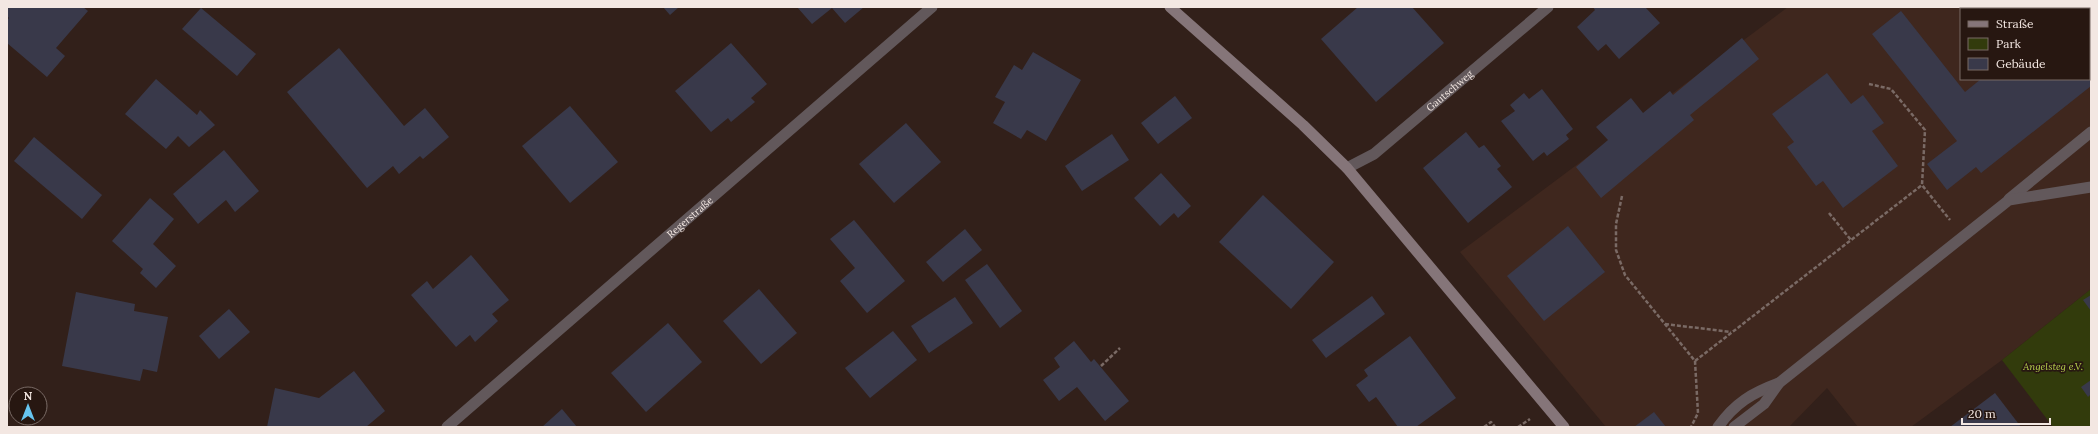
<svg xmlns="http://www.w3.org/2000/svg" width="2098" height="434" font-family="Lora,serif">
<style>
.built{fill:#3f271e;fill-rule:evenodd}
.green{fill:#323b0c}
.building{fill:#39394a}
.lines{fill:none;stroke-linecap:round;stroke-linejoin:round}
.path{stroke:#7a6a65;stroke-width:2.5;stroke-dasharray:4 2;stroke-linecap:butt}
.service{stroke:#62585b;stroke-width:11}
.minor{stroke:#62585b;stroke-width:11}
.secondary{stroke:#857579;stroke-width:11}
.labels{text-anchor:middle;stroke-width:3.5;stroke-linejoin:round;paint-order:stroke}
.street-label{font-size:10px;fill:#f3e7e2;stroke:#271711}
.park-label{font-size:10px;font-style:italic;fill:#b7d14d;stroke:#271711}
</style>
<rect width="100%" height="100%" fill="#32201a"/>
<path class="built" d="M1788,7H2091V289L2002,360L1911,427H1858L1827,388L1789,427H1606L1460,252ZM1961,9H2089V79H1961Z"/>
<path class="green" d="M2091,289V427H2053L2002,360Z"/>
<g class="building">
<path d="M7,7H83L88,11L56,48L65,56L47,77L7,43V20L9,18L7,16Z"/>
<path d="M663,7H679L670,15Z"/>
<path d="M797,7H864L845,23L832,8L812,24Z"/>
<path d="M1358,7H1412L1444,43L1376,102L1321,39Z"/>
<path d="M1593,7H1645L1660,23L1619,59L1606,44L1598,51L1577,27L1595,10Z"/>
<path d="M2073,7H2091V86L1981,173L1976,167L1947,190L1927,164L1957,141L1872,34L1901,11L1965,92L1981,79H2089V9H2071Z"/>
<path d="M201,8L256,54L237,76L182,29Z"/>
<path d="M1742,38L1759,59L1690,115L1694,120L1601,198L1576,167L1608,140L1596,127L1631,98L1643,113L1670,91L1673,95Z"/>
<path d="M731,43L767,84L751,98L755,102L731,122L728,118L711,132L675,91Z"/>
<path d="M339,48L404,126L425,108L449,137L423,159L420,156L399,174L393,166L367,188L287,92Z"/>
<path d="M1033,52L1081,80L1046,141L1027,130L1021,139L993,123L1005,102L995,97L1014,65L1022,70Z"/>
<path d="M1827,73L1851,104L1863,95L1884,123L1872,131L1898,166L1843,208L1823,181L1816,186L1787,147L1794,142L1772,114Z"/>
<path d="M156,79L197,115L200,110L215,125L189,147L178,136L166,149L125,114Z"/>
<path d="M1542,89L1573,129L1566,135L1569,139L1547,156L1544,152L1533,161L1501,121L1515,111L1510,105L1524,93L1529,99Z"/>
<path d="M1175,96L1192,118L1158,144L1141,123Z"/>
<path d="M570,106L618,162L570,203L522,146Z"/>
<path d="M906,123L941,162L894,203L859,164Z"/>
<path d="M1466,132L1479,148L1484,145L1501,166L1497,169L1512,187L1468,223L1423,168Z"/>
<path d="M1112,134L1129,160L1082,191L1065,166Z"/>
<path d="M34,137L102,195L82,219L14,161Z"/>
<path d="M224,150L259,191L235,212L226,200L198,224L173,194Z"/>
<path d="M1161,173L1191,206L1178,218L1174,213L1160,226L1134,198Z"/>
<path d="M1263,195L1334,262L1291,309L1219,242Z"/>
<path d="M150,198L174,219L153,244L176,266L156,288L140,273L143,269L112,241Z"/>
<path d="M854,220L905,281L867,313L840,281L855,268L830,239Z"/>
<path d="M1568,226L1605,272L1544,321L1507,276Z"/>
<path d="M965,229L982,250L943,282L926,262Z"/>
<path d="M471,255L509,300L492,314L498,321L475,342L470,335L456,347L411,295L427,281L433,289Z"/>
<path d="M987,264L1022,311L1000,328L965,280Z"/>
<path d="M759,289L797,333L761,364L723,321Z"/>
<path d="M76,292L135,304L134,311L168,317L157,372L143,369L140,381L62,366Z"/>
<path d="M2091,295V311L2083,300Z"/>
<path d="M1372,296L1385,314L1326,358L1312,340Z"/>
<path d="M955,297L973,323L929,353L911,326Z"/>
<path d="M229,309L250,332L219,359L199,336Z"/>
<path d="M668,323L702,362L646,412L611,373Z"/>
<path d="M893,331L917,360L870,398L845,368Z"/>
<path d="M1410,336L1456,398L1416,427H1398L1376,397L1369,402L1356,385L1368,376L1364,370Z"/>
<path d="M1074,341L1091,362L1094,359L1129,401L1105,421L1077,387L1059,401L1043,380L1060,367L1054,358Z"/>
<path d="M354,371L385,411L366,427H267L275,388L319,398Z"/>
<path d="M2091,380V394L2088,397L2081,387Z"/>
<path d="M1995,393L2021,427H1950Z"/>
<path d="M562,409L577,427H542Z"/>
<path d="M1654,412L1666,427H1634Z"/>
</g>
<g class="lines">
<g class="path">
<path d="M1869,84L1891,89L1925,130L1922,185L1950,220"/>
<path d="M1622,196L1616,224V250L1625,275L1695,361L1698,413L1691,427"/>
<path d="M1829,213L1851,240"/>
<path d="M1665,324L1731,332"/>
<path d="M1695,361L1922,185"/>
<path d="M1101,366L1120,348"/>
<path d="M1484,427L1491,422L1495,427"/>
<path d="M1518,427L1530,419"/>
</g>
<g class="service">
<path d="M2009,199L2091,132"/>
<path d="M1718,427C1735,403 1752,393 1779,383"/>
<path d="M1734,427L1764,404L1779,383L2009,200L2091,187"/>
</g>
<g class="minor">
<path id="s1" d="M1347,168L1374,154L1548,7"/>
<path id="s2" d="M447,427L932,7"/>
</g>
<path class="secondary" d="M1170,7L1303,125L1347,168L1564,427"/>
</g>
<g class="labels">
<g class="street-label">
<text dy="4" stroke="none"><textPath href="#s1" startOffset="129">Gautschweg</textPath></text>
<text dy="4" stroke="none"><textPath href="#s2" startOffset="321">Regerstraße</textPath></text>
</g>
<g class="park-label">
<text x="2053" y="370">Angelsteg e.V.</text>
</g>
</g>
<rect width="2098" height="434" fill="none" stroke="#f3e7e2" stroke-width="16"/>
<rect x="1960" y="8" width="130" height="72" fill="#271711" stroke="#796a65"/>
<rect x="1968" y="21" width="20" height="6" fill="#857579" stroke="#796a65"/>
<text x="1996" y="28" font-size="12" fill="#f3e7e2">Straße</text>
<rect x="1968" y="38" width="20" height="12" fill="#323b0c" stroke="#796a65"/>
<text x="1996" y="48" font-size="12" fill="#f3e7e2">Park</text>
<rect x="1968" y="58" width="20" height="12" fill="#39394a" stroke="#796a65"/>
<text x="1996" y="68" font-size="12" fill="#f3e7e2">Gebäude</text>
<g transform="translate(28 406)"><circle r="19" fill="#271711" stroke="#796a65"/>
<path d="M0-3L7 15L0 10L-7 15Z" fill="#66c4ef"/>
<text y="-6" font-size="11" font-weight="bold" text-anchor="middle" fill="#f3e7e2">N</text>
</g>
<path d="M1962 418v6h88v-6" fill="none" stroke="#f3e7e2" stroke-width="2"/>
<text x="1968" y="418" font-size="12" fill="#f3e7e2" stroke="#271711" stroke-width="3" paint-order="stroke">20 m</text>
</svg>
